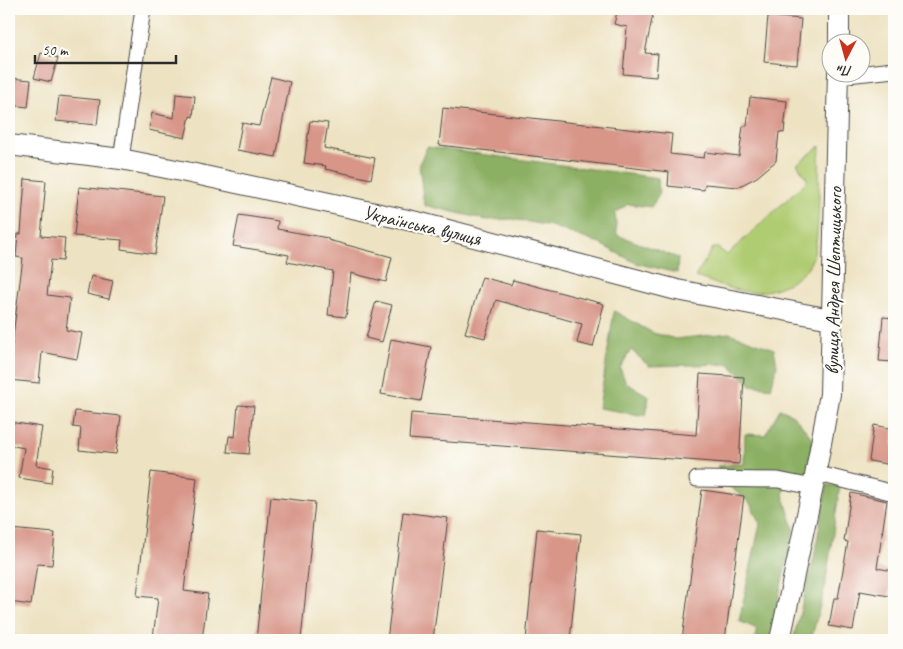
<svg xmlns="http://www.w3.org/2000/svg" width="903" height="649" font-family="Caveat,sans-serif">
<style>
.green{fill:#b0cc72;stroke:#6e7c4e}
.forest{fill:#8cb064;stroke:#5c6e48}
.building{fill:#d89689}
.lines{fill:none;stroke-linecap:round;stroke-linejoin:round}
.minor-casing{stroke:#484642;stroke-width:17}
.tertiary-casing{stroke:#484642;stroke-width:22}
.minor{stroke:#fff;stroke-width:15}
.tertiary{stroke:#fff;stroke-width:20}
.labels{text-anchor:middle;stroke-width:4.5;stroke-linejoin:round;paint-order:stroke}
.street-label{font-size:20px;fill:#2b2b2b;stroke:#fdfcf7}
</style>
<rect width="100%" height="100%" fill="#fdfcf7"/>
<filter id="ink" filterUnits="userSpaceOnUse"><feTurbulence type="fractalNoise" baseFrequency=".02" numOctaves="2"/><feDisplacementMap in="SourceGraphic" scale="10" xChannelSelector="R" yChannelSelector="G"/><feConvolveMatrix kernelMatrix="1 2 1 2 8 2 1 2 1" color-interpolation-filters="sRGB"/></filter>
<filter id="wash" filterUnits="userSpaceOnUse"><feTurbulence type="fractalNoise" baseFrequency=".0096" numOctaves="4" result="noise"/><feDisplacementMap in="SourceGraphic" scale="20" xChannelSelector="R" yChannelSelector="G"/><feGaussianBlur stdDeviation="1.12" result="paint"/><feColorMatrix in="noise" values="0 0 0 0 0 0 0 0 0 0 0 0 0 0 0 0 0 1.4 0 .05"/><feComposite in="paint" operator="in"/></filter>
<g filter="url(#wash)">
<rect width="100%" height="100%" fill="#ede2c1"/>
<path class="green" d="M820,146C818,176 821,230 813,257C806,279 776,292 754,292C735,292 713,282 695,277L713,248H718L727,255L808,180L797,164Z"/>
<g class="forest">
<path d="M427,147L658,178L659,195L651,207L628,204L615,213L617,235L678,258L677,273L636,263L598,243L551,226L512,219L487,220L424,205L419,164Z"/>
<path d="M614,311L653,333L676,339L729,333L774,349L777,365L771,388L751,385L729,364L649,366L631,350L620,368L626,383L649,396L646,416L599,408Z"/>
<path d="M780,409L793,415L813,439L806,475L789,477L783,494L794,529L769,640H754L757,629L739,621L760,524L750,503L729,486L717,466L744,464L745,434L765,435Z"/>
<path d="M827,485L840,486L825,587L811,640H793L814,558Z"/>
</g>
<g id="blocks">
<g class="building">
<path d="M618,9H654L645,53L658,54L656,77L623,74L627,27L614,24Z"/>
<path d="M768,16L801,19L797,65L764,62Z"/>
<path d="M41,53L58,58L51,82L34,78Z"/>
<path d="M271,77L290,82L276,157L237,150L242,123L259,126Z"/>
<path d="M9,78L31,80L28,107L9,105Z"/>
<path d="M176,94L195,96L193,117L190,116L185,138L149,130L152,113L174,118Z"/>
<path d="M59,96L100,100L97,125L56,121Z"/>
<path d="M750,97L787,101L784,133L779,132L776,161L757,177L738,187L705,184L704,190L668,186L669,172L439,145L443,108L672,134L670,154L704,158L705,152L739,156L743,126H747Z"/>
<path d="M310,121L328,123L324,148L375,158L371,179L325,169L326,166L304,163Z"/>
<path d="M25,179L46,181L41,236L65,238L63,261L51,260L47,295L70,298L66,330L82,333L77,359L42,352L39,383L9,380V351H11L23,258L16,257L18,234H21Z"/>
<path d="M79,187L163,196L155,254L121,249L122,240L74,236Z"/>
<path d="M239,215L278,221L277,229L328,238V240L392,257L386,282L351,273L346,317L328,315L333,271L287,262L289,255L233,246Z"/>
<path d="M91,276L113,281L109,299L87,294Z"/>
<path d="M482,277L511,285L513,280L604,304L593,347L577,343L582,324L496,300L485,338L465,333Z"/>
<path d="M376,301L392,305L382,342L366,338Z"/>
<path d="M883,317L894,318V362L879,361Z"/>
<path d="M391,339L431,347L421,401L381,394Z"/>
<path d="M700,374L744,377L739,464L409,439L411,413L696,435Z"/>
<path d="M238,405L254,406L249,454L227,452L229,436L235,437Z"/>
<path d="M75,411L121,416L116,454L79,450L81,428L73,427Z"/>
<path d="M9,422L42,427L36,465L53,468L51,483L19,478L24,448L9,445Z"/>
<path d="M874,425L894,429L892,465L869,461Z"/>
<path d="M151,472L197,478L184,591L208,594L202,640L153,638L158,598L137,596Z"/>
<path d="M702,490L744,496L725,640H682Z"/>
<path d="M851,493L887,501L877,568L893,571L889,596L860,591L853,630L829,626L834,598H838L848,542L844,541Z"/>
<path d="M271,497L315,502L301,640H256Z"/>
<path d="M403,512L448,518L433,640H387Z"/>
<path d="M9,529L55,533L52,565L37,564L31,605L9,602Z"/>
<path d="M537,529L581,534L570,640H526Z"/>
</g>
</g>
</g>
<g filter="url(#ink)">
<use href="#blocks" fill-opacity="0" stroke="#484642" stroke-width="1"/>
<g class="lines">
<defs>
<g id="minor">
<path d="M838,76L894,70"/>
<path d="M121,159L143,9"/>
<path d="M815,473L894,493"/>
<path d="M697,479L778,480L813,487"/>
</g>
<g id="tertiary">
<path d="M839,42V9"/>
<path d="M9,145L121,159L186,172L417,222L677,290L831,319"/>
<path d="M780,640L813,487L830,394L838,72"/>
</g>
</defs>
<use href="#minor" class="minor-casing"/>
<use href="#tertiary" class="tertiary-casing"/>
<use href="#minor" class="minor"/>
<use href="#tertiary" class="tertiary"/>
</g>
</g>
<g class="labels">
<g class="street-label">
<text transform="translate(422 225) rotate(13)" y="7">Українська вулиця</text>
<text transform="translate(833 281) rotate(-89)" y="7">вулиця Андрея Шептицького</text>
</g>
</g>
<rect width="903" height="649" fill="none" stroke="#fdfcf7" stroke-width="30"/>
<g transform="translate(846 58) rotate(186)"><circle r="24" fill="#fdfcf7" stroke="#a9a8a5"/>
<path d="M0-4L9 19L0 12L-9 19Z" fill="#c8321e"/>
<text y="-8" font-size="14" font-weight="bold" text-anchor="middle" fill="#2b2b2b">Пн</text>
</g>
<path d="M35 55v8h141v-8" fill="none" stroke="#2b2b2b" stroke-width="2.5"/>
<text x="42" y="55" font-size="15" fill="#2b2b2b" stroke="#fdfcf7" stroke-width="4" paint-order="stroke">50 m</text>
</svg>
